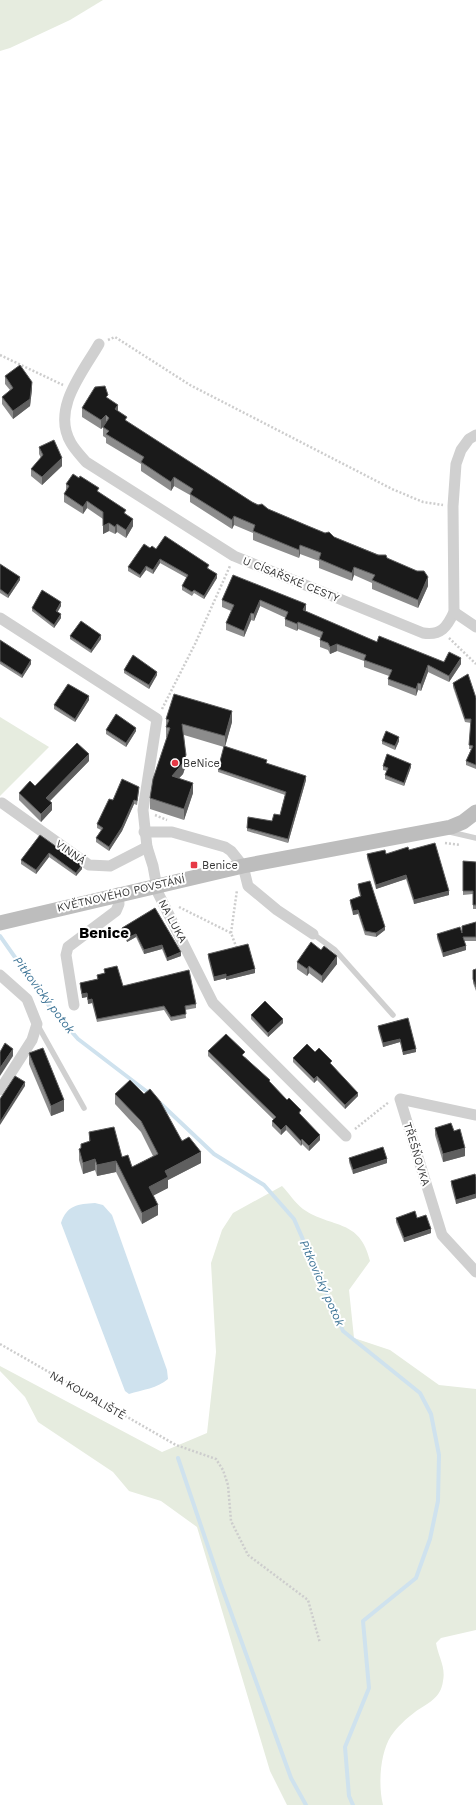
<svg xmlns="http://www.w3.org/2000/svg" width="476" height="1805" font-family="'Work Sans',sans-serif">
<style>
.green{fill:#e6ecdf}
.water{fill:#cfe2ee}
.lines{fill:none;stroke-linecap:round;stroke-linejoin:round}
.stream{stroke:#cfe2ee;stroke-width:4}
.path{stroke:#cdcdcd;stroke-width:2.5;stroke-dasharray:2 2;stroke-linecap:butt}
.lane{stroke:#d0d0d0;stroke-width:5.5}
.street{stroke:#d0d0d0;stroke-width:11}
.secondary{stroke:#bdbdbd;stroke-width:15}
.wall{fill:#8c8c8c}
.shaded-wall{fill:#5f5f5f}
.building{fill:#1a1a1a;stroke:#5f5f5f}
.poi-dot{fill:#e63946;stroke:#fff;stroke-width:1.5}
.labels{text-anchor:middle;stroke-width:4;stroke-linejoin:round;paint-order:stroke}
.street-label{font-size:11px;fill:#333;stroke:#fff}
.poi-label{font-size:11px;fill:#333;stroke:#fff;text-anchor:start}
.water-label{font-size:12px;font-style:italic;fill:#3f7597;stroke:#fff}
.district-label{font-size:15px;font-weight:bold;fill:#000;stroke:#fff}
</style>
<rect width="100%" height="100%" fill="#fff"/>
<g class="green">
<path d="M0,0H103L70,20L10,48L0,51Z"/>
<path d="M0,717L49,747L0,796Z"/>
<path d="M282,1186C289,1193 295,1203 303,1209C332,1229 360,1218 370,1261L349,1290L354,1338L390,1350L439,1385L476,1389V1630L441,1638L436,1643C438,1656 446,1667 443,1681C441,1698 428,1703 415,1712C407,1718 397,1727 391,1736C380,1753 378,1785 383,1805H287L270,1771L197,1527L161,1501L129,1491L113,1472L38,1422L25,1397L0,1371V1366L162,1452L207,1433L216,1352L211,1263L222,1230L233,1213Z"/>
</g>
<path class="water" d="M95,1203L103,1205L112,1215L167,1370L168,1379C158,1388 142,1390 129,1394L125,1391L61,1223C67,1205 78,1204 95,1203Z"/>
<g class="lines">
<g class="stream">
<path d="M0,936L50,1007L78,1039L150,1094"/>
<path d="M160,1103L214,1154L264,1185L294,1219L343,1331L420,1393L431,1414L439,1455L438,1501L430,1539L416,1578L363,1621L369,1688L345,1747L349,1796L353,1805"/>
<path d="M178,1458L221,1585L291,1778L306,1805"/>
</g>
<g class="path">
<path d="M108,340L115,337L190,385L392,489L423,502L443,505"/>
<path d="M0,355L63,385"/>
<path d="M449,638L476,664"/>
<path d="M162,709L195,644L230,566"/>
<path d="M155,815L167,820"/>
<path d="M445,843L460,845"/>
<path d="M179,907L231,933L237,949"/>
<path d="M231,933L237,890"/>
<path d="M355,1129L389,1102"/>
<path d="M0,1344L176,1445L216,1459L223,1470L228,1485L231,1521L248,1555L308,1600L320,1643"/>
</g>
<g class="lane">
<path d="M450,832L476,838"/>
<path d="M313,934L335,950L393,1015"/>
<path d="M37,1024L84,1108"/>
</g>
<g class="street">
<path d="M99,344C83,372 51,409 71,443C75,450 81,456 86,462L234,556L423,633C441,636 447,627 454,612L453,506L456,464L461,450L469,439L476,435"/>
<path d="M454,612L476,627"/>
<path d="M0,618L157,719L143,810L147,847L153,866L158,893L213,1003L346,1136"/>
<path d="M2,803L89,865L110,866L147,847"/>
<path d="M144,832H172L225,847L231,851L243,866L248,886L277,910L313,934"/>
<path d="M0,975L27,999L37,1024L32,1040L0,1090"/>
<path d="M74,1005L66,955L68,947L116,911L119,904L118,893"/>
<path d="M476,1115L400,1099L442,1235L476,1272"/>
</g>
<path class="secondary" d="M0,923L243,866L451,827L463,822L476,812"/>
</g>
<g class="wall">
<path d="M5,376L32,389L30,406L13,419L2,404V397L10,390L5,384Z"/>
<path d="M108,398L127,422L252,502L334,537L387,558L428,586L418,608L372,589V583L354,575L352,581L319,568V561L300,554L299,558L253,540V533L234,525L232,529L190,502V495L174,486L171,491L141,471V464L106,443V438L103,436V427L101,429L82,417V408Z"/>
<path d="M39,447L62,466L42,485L31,476V469L41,458L39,454Z"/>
<path d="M66,484L99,492L126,514L133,526L126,538L117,532L115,534L109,531L103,534V519L87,508L83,514L64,502V494L66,491Z"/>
<path d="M150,548L156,549L209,568L208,569L217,578L204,599L194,593L192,596L182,590V586L187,578L160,563L153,574L146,570L140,578L128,571V567Z"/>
<path d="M0,564L20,580L8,598L0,593Z"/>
<path d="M233,575L306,610L305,611L377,642L444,662L461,664L449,682L428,672L421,691L418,690L416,696L388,685V679L389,676L364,667V661L337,651L330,654L328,650L320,647V640L321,638L298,629L297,631L285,626V619L286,618L260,606L254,621L251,620L244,637L226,630V623L231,611L222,607V600Z"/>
<path d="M61,606L57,612L61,618L54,628L32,611V608Z"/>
<path d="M70,636L101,639L91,653L70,639Z"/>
<path d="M0,640L31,664L22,678L0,664Z"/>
<path d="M124,670L157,675L149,689L124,673Z"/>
<path d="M453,683L476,698V769L466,765V761L471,749H469L471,723L465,722L453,687Z"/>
<path d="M89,700L75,722L54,709V705Z"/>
<path d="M166,719L232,722L225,746L306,780L288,843L247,831V828L272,821L280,815L285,795L218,772V769L224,747L184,735L186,765L183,774L179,778L193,793L184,820L150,809V798L167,737H166Z"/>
<path d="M106,730L136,731L126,747L106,734Z"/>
<path d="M382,741H399L395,750L382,744Z"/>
<path d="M89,761L50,801L52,810L41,822L19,800V793Z"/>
<path d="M383,766L411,767L404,786L385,779V775L387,771L383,770Z"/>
<path d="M139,790L137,805L134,804L122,831L109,851L96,842V838L101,830L97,828V824L113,800Z"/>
<path d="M40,835L82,869L76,876L49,857L36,874L21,864V860Z"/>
<path d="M409,850L449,895L414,904L406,879L376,889L367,858V854H386Z"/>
<path d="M463,861L476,862V909H473V894L463,895Z"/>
<path d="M358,884L385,930L376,937L365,935L358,914L353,915L350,903V900L360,896L358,888Z"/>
<path d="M155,908L181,956L167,961L162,949L144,954L136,937L127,942L122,932V928Z"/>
<path d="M476,922V941H464L466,950L443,957L437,938V934L462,933Z"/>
<path d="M208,954L255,973L226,980V978L214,981L208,958Z"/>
<path d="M297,962L337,964L322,983L309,973L307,976L297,969Z"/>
<path d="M104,969L123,986L196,1004V1008L185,1010L186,1018L171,1021L164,1010L97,1022L92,1003L88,1004L87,997L82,998L80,986V983L97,979V975L105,973Z"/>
<path d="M476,969V991L473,983V970Z"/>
<path d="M251,1015L283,1023L268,1037L251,1019Z"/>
<path d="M408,1018L416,1052L403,1055L400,1042L383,1047L378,1029V1026Z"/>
<path d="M208,1051L245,1057L270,1083L320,1140L309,1151L302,1144L301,1146L286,1130L281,1135L272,1126V1121L274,1120L208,1056Z"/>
<path d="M315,1052L332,1065L358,1096L345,1109L317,1080L314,1083L293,1062V1058Z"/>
<path d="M29,1053L64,1111L51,1116L29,1064Z"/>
<path d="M115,1094L182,1141L201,1163L168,1180V1188L153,1195L158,1215L142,1224L116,1172L97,1176L95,1170L83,1174L79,1160V1149H81V1144L89,1142V1132L122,1157L132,1167L153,1156L141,1132L115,1104Z"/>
<path d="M435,1128L454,1131L465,1156L443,1162L435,1135Z"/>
<path d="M349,1158L387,1163L353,1174L349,1162Z"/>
<path d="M476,1177V1198L456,1204L451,1185V1181Z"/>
<path d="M396,1218H417L431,1233L404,1242L396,1222Z"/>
</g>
<g class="shaded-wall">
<path d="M32,382V389L30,406L13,419V411Z"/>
<path d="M118,405V414L115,409Z"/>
<path d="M106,415V424L101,429V420Z"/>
<path d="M62,458V466L42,485V477Z"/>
<path d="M174,477V486L171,491V482Z"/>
<path d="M87,501V508L83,514V507Z"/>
<path d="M234,516V525L232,529V520Z"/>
<path d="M133,519V526L126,538V530Z"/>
<path d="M109,523V531L103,534V526Z"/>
<path d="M117,524V532L115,534V527Z"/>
<path d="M300,545V554L299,558V550Z"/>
<path d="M160,559V563L153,574V570Z"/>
<path d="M146,566V570L140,578V575Z"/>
<path d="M354,567V575L352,581V573Z"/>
<path d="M217,574V578L204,599V596Z"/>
<path d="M20,577V580L8,598V595Z"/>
<path d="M428,577V586L418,608V600Z"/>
<path d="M260,600V606L254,621V614Z"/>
<path d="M61,602V606L56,615V611Z"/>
<path d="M306,604V610L303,617V610Z"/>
<path d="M251,613V620L244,637V631Z"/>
<path d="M61,614V618L54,628V625Z"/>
<path d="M298,622V629L297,631V624Z"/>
<path d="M101,635V639L91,653V650Z"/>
<path d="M337,644V651L330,654V647Z"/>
<path d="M461,658V664L449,682V676Z"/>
<path d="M31,660V664L22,678V675Z"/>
<path d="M428,665V672L421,691V684Z"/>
<path d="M157,672V675L149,689V685Z"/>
<path d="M418,683V690L416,696V689Z"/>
<path d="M89,696V700L75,722V719Z"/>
<path d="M232,711V722L225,747V736Z"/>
<path d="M136,728V731L126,747V743Z"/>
<path d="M399,737V741L395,750V746Z"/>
<path d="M89,754V761L46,805V798Z"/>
<path d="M186,755V765L183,774L172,786V776Z"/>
<path d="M411,764V767L404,786V783Z"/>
<path d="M306,776V780L288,843V839Z"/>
<path d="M193,783V793L184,820V809Z"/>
<path d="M134,800V804L122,831L109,851V847Z"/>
<path d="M52,803V810L41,822V814Z"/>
<path d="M49,853V857L36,874V870Z"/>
<path d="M82,865V869L76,876V873Z"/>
<path d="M406,875V879L376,889V885Z"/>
<path d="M449,891V895L414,904V900Z"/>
<path d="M358,910V914L353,915V911Z"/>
<path d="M385,927V930L376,937V933Z"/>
<path d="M136,934V937L127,942V938Z"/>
<path d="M162,945V949L144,954V950Z"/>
<path d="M466,946V950L443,957V953Z"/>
<path d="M181,952V956L167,961V958Z"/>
<path d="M337,956V964L322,983V976Z"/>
<path d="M309,966V973L307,976V969Z"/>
<path d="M255,969V973L226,980V977Z"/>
<path d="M226,974V978L214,981V977Z"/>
<path d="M87,993V997L82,998V994Z"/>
<path d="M92,999V1003L88,1004V1000Z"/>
<path d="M283,1019V1023L268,1037V1033Z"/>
<path d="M400,1039V1042L383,1047V1043Z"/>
<path d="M13,1049V1056L0,1076V1068Z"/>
<path d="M416,1049V1052L403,1055V1052Z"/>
<path d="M317,1076V1080L314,1083V1079Z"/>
<path d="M25,1082V1086L0,1125V1122Z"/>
<path d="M358,1093V1096L345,1109V1105Z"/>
<path d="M64,1100V1111L51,1116V1106Z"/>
<path d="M286,1125V1130L281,1135V1130Z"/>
<path d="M320,1135V1140L309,1151V1146Z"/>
<path d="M302,1139V1144L301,1146V1141Z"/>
<path d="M465,1148V1156L443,1162V1154Z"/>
<path d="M201,1152V1163L168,1180V1188L149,1198V1187L165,1171Z"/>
<path d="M95,1159V1170L83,1174V1163Z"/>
<path d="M387,1159V1163L353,1174V1170Z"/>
<path d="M116,1161V1172L97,1176V1165Z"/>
<path d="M476,1194V1198L456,1204V1200Z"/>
<path d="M158,1205V1215L142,1224V1213Z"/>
<path d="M431,1229V1233L404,1242V1238Z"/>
</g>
<g class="building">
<path d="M20,365L32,382L30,399L13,411L2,397L13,388L5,376Z"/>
<path d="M105,386L108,395L106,397L118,405L115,409L127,417L125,420L252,502L258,505L262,504L268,509L308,526L325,533L329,532L334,537L378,555H386L387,558L417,571H424L428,577L418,600L372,580L375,575L354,567L352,573L319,559L321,553L300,545L299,550L253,531L255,525L234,516L232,520L190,494L193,489L174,477L171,482L141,462L144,457L106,434L109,431L103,427L109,418L106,415L101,420L82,408L95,387Z"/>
<path d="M54,440L62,458L42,477L31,469L43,455L39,447Z"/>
<path d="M73,474L79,478L80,476L99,488L97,491L126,510L124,513L133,519L126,530L117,524L115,527L109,523L103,526V512L87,501L83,507L64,494L69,486L66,484Z"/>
<path d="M165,536L209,565L207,568L217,574L204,596L194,590L192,592L182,586L188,575L160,559L153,570L146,566L140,575L128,567L144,544L150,548L152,546L156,549Z"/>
<path d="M0,564L20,577L8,595L0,589Z"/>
<path d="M233,575L306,604L303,610L377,642L379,636L444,662L449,652L461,658L449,676L428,665L421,684L418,683L416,689L388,679L392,670L364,660L366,655L337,644L330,647L328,643L320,640L323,632L298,622L297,624L285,619L288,612L260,600L254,614L251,613L244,631L226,623L234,605L222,600Z"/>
<path d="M42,590L61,602L56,611L61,614L54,625L32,608Z"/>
<path d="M81,621L101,635L91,650L70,636Z"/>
<path d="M0,640L31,660L22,675L0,661Z"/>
<path d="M133,655L157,672L149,685L124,670Z"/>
<path d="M468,674L476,698V765L466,761L473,746L469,745L471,719H465L453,683Z"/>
<path d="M68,684L89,696L75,719L54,705Z"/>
<path d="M174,694L232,711L225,736L182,724L186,755L183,763L172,776L193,783L184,809L150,798L153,779L170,728L166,727L169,720L166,719Z"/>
<path d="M116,714L136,728L126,743L106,730Z"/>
<path d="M386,731L399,737L395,746L382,741Z"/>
<path d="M77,743L89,754L46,798L52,803L41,814L19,793L30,781L35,786Z"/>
<path d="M224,746L267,760L266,763L306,776L288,839L247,828L248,817L272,821L274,814L280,815L286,792L218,769Z"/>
<path d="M387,754L411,764L404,783L385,775L388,768L383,766Z"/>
<path d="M122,779L139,787L137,801L134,800L122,827L109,847L96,838L103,828L97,824L109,799L113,800Z"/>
<path d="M40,835L82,865L76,873L49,853L36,870L21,860Z"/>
<path d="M435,843L449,891L414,900L406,875L376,885L367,854L385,850L386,854L408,847L409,850Z"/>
<path d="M463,861L476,862V905H473V891H463Z"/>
<path d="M370,881L385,927L376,933L365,931L358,910L353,911L350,900L361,896L358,884Z"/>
<path d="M155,908L181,952L167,958L162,945L144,950L136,934L127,938L122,928Z"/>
<path d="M476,922V937H463L466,946L443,953L437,934L460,927L462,933V926Z"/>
<path d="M311,942L321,950L324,946L337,956L322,976L309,966L307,969L297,962Z"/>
<path d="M248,944L255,969L226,977V974L214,977L208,954Z"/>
<path d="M117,966L123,986L189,970L196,1004L185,1006L186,1014L171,1017L164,1006L97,1019L92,999L88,1000L87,993L82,994L80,983L98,979L97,975L105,973L104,969Z"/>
<path d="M476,969V987L473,979V970Z"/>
<path d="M265,1001L283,1019L268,1033L251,1015Z"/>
<path d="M408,1018L416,1049L403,1052L400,1039L383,1043L378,1026Z"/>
<path d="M226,1034L245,1052L242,1055L270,1080L269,1081L287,1100L289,1098L301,1110L299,1113L320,1135L309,1146L302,1139L301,1141L286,1125L281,1130L272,1121L276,1117L208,1051Z"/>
<path d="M5,1043L13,1049L0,1068V1052Z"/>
<path d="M307,1044L315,1052L319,1048L332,1061L330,1063L358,1093L345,1105L317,1076L314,1079L293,1058Z"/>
<path d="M43,1048L64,1100L51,1106L29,1053Z"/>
<path d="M15,1076L25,1082L0,1122V1099Z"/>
<path d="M130,1080L144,1094L150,1089L160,1101L182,1141L189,1137L201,1152L165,1171L168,1177L149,1187L158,1205L142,1213L116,1161L97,1165L95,1159L83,1163L79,1149L81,1148V1144L90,1141L89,1132L114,1127L122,1157L128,1155L132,1167L158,1154L141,1121L115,1094Z"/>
<path d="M451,1123L454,1131L460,1129L465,1148L443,1154L435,1128Z"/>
<path d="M383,1147L387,1159L353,1170L349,1158Z"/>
<path d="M475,1174L476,1177V1194L456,1200L451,1181Z"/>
<path d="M415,1211L417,1218L426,1215L431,1229L404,1238L396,1218Z"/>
</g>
<g class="poi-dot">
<circle cx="175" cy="763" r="4"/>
<rect x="190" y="861" width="8" height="8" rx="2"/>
</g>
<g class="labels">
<g class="street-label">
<text transform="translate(291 579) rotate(22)" y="4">U CÍSAŘSKÉ CESTY</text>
<text transform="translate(71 852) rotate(35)" y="4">VINNÁ</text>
<text transform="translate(121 893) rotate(-13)" y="4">KVĚTNOVÉHO POVSTÁNÍ</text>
<text transform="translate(173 921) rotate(62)" y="4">NA LUKA</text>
<text transform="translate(417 1154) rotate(73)" y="4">TŘEŠŇOVKA</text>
<text transform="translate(88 1395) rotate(30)" y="4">NA KOUPALIŠTĚ</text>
</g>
<g class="poi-label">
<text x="183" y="767">BeNice</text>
<text x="202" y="869">Benice</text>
</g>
<g class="water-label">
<text transform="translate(44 995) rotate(53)" y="4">Pitkovický potok</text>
<text transform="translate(322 1283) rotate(66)" y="4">Pitkovický potok</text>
</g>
<g class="district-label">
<text x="104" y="938">Benice</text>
</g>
</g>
</svg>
